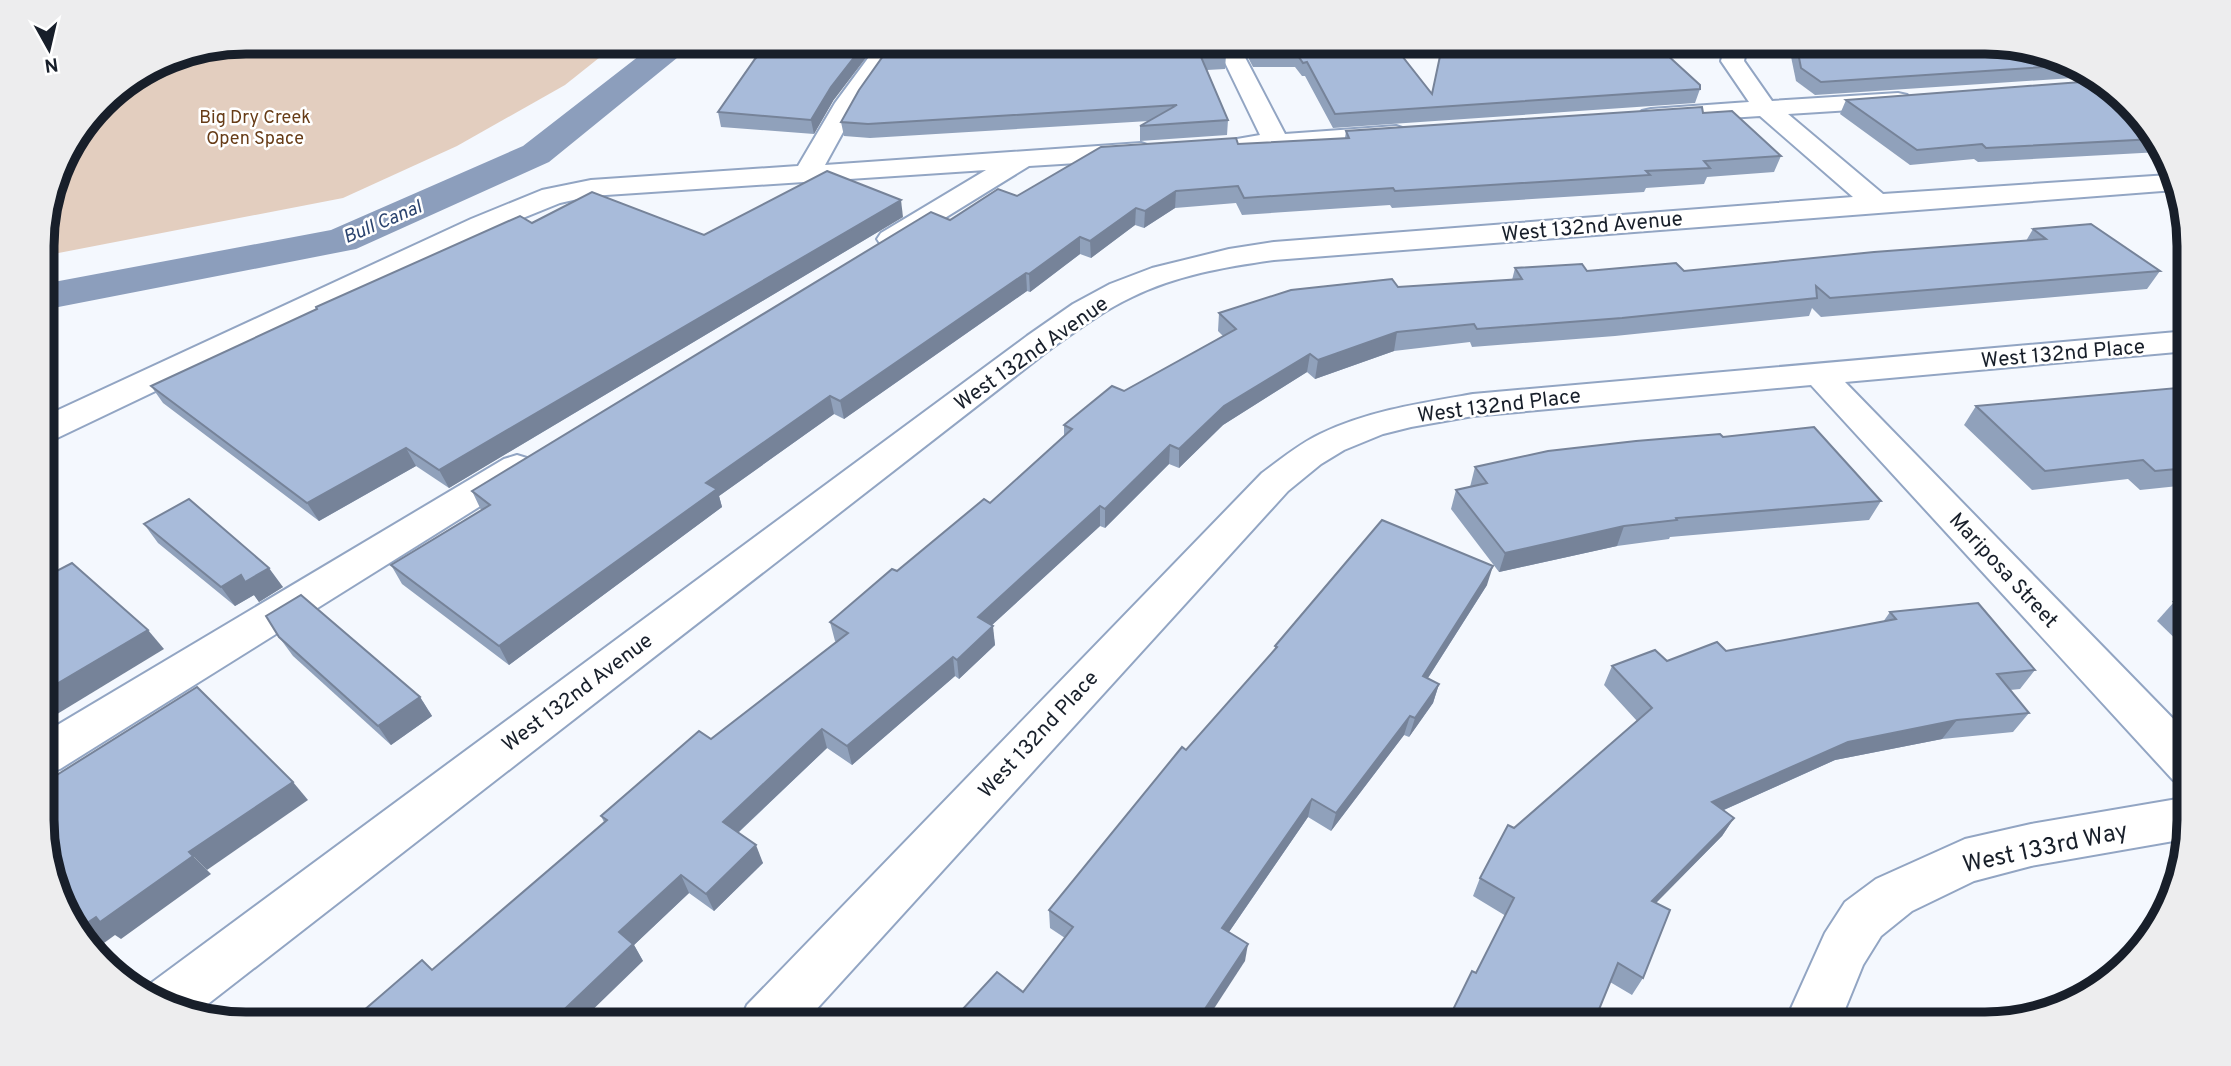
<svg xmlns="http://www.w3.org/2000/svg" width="2231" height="1066" font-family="Overpass,sans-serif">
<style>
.green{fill:#e3cebf}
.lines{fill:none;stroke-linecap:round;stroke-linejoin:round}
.canal{fill:#8c9ebc;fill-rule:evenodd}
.minor-casing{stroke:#92a5c3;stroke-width:4}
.minor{fill:#fff;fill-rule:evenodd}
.wall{fill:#90a1bb}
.shaded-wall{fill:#768399}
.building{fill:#a8bbda;stroke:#768399;stroke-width:2}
.labels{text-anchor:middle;stroke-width:5;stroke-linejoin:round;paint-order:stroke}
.far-park-label{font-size:18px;fill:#673c17;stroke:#fff}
.far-water-label{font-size:19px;font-style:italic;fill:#2a436e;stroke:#fff}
.street-label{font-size:21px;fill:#181f2a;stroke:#fff}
.near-street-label{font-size:24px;fill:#181f2a;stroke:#fff}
.rim{fill:none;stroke:#181f2a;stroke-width:9}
</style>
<rect width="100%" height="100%" fill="#f4f8fe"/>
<path class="green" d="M246,42H619L565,85L457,146L343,198L43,256L42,232L63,155L111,93L168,57Z"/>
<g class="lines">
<path class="canal" d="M657,42H693L688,49L549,162L356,249L43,310V284L331,230L523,146Z"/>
<defs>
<g id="minor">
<path d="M880,42H902L859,103L825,165L1141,143L1150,146L1154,151L1150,156L1141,159L1029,166L901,245L891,248L881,245L877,239L881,233L986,170L591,196L560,203L491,231L55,439L43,442V417L471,219L542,190L591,180L798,166L835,103Z"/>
<path d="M1215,42H1237L1285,134L1396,126L1405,129L1409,134L1405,139L1396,142L1246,152L1237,149L1233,144L1237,139L1260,135Z"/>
<path d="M1726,42H1748L1744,61L1772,101L1898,93L1907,95L1910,100L1907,105L1898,107L1788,114L1883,194L2169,175L2175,190L1274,260C1225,267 1177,275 1132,297C1102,311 1076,331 1049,350L195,1014L167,1008L143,989L1027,336L1073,304L1110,284L1152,268L1229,249L1274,242L1853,197L1760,116L1651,123L1642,121L1639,116L1642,111L1651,109L1749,102L1721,61Z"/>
<path d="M2188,331V351L1845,382L2189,735V785L2173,780L1811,385L1473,416L1411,427L1383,434L1344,450L1321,464L1288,491L803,1024H739L747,1005L1262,473C1281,459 1299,444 1320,434C1368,411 1421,403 1473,394Z"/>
<path d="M517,455L530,459L535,467L530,475L60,769L44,775V733L504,459Z"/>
<path d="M2189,797V821L2185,839L2031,866L1974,881L1912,911L1881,936L1863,965L1839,1024H1784L1825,933L1845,902L1876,879L1965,839L2031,824Z"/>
</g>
</defs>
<use href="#minor" class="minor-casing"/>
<use href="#minor" class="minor"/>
</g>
<g class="wall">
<path d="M893,42L1226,55L1225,69L1207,70L1228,120L1227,135L1140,141V126L1149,121L870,138L844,136L841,122Z"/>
<path d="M1240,42H1391L1432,94L1700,89L1695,103L1333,128L1305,76H1302L1295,67H1253Z"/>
<path d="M1791,42H1985L2064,58L2088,77L1815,95L1796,81L1789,47Z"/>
<path d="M1846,100L2147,122L2160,152L1978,162L1974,159L1910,165L1840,114Z"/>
<path d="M833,101L814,134L721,127L718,112Z"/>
<path d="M1703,113L1781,156L1774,172L1707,177L1704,184L1646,188L1644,192L1392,208L1390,205L1242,215L1236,203L1175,208L1144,228L1135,225L1091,258L1080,254L1030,292L1027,291L844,419L834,414L719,496L722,507L509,665L402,584L391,565L481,510L472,491L950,220L1017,196L1238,144L1345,138L1346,131Z"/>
<path d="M903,217L449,488L416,466L319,521L163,403L151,386L532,223L704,235Z"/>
<path d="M2033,229L2160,271L2147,289L1821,317L1812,308L1809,316L1615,336L1472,347L1470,342L1394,351L1315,379L1307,372L1223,425L1179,468L1169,464L1105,528L1100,526L992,625L995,645L959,679L955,676L852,765L827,748L738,833L763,863L714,911L689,893L634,945L643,961L432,970L604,822L601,816L711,739L836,642L835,641L830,622L990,503L1064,436V425L1223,336L1218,331L1219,313L1398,287L1512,280L1515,268L1587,271H1684L2026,241Z"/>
<path d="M2188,387V485L2140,490L2128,479L2032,490L1964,425L1976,406Z"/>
<path d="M1723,437L1881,501L1869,520L1670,537L1669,539L1617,546L1499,572L1451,509L1456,490L1470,487L1475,467Z"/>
<path d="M144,524L283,587L259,602L254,595L235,606L158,543Z"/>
<path d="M1487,585L1428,678L1439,684L1433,703L1409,737L1404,735L1331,831L1308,817L1229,932L1245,961L1023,992L1065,938L1050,928L1049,910L1186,750L1275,650V646Z"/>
<path d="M2188,600L2189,652L2157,621L2174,602Z"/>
<path d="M1890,612L2035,670L2020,689L2010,690L2029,713L2013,732L1942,739L1835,760L1724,810L1734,818L1722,836L1656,903L1643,978L1632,995L1610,982L1476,973L1506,916L1473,896L1480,878L1514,828L1637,721L1604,685L1612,666L1667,661L1726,651L1883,622Z"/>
<path d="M279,637L420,697L432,716L391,745L293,656Z"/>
<path d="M2099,989L2053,1005L2065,994Z"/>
</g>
<g class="shaded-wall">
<path d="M866,42H878L833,101L814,134L811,120L831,87Z"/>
<path d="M1176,191L1175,208L1144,228L1145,211Z"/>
<path d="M901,200L903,217L449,488L439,470Z"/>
<path d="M1136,208L1135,225L1091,258L1090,241Z"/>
<path d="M1080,237V254L1030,292L1029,274Z"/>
<path d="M1026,273L1027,291L844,419L840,401Z"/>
<path d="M1397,332L1394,351L1315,379L1318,360Z"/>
<path d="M1310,354L1307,372L1223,425L1179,468V449L1224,406Z"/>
<path d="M830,396L834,414L719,496L722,507L509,665L499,646L706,483Z"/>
<path d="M1170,445L1169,464L1105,528V509Z"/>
<path d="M406,448L416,466L319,521L307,503Z"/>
<path d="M1100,506V526L980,636L978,617Z"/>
<path d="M1624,526L1617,546L1499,572L1505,553Z"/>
<path d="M1493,566L1487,585L1417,695L1423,676Z"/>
<path d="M269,568L283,587L259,602L254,595L235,606L221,587L241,575Z"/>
<path d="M993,626L995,645L959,679L957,660Z"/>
<path d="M148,630L164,649L44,722L43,692Z"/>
<path d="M953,657L955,676L852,765L847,746Z"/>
<path d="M1439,684L1433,703L1409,737L1415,718Z"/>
<path d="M420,697L432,716L391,745L378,726Z"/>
<path d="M1410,716L1404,735L1331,831L1336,813Z"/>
<path d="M1957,720L1942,739L1835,760L1701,820L1712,802L1848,742Z"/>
<path d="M822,729L827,748L730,840L723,822Z"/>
<path d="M293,782L308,800L207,870L189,852Z"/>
<path d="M1312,799L1308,817L1220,945L1222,928Z"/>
<path d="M1734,818L1722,836L1641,918L1652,901Z"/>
<path d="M756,845L763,863L714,911L706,894Z"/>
<path d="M193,856L211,874L121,939L115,935L93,951L84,944L78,929L96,917Z"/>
<path d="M681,875L689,893L634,945L643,961L578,1024H549L619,932Z"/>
<path d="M1248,944L1245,961L1204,1024H1195Z"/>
</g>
<g class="building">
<path d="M771,42H866L831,87L811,120L718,112L755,59Z"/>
<path d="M893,42H1219L1226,55L1201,57L1228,120L1140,126L1177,105L868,124L841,122L859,90Z"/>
<path d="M1248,42H1391L1432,94L1443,42H1653L1700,85V89L1335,114L1307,62L1303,63L1296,53H1254Z"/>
<path d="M1796,42H1985L2064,58L2073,65L1821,82L1801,68Z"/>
<path d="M2094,81L2147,122L2154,139L1986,148L1982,144L1917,150L1846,100Z"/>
<path d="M1702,107L1703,113L1732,111L1781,156L1704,161L1710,168L1646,171L1650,175L1395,191L1393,188L1244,198L1238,186L1176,191L1145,211L1136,208L1090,241L1080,237L1029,274L1026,273L840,401L830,396L706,483L717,489L499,646L391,565L490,505L472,491L931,212L950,220L998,189L1017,196L1101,147L1236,138L1238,144L1349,138L1346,131Z"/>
<path d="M827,171L901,200L439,470L406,448L307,503L151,386L317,309L316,307L520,216L532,223L592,192L704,235Z"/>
<path d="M2091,224L2160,271L1830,298L1816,286L1817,298L1622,318L1477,329L1474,324L1397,332L1318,360L1310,354L1224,406L1179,449L1170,445L1105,509L1100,506L978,617L993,626L957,660L953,657L847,746L822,729L723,822L756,845L706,894L681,875L619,932L633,944L549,1024H348L422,960L432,970L607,820L601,816L699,731L711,739L848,633L830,622L892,569L897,571L984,499L990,503L1072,429L1064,425L1112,386L1124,391L1236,329L1219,313L1291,290L1392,279L1398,287L1522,279L1515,268L1582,264L1587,271L1676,263L1684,271L1874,252L2046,239L2033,229Z"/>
<path d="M2188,387V468L2155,471L2143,460L2045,471L1976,406Z"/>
<path d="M1814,427L1881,501L1676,518L1677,520L1624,526L1505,553L1456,490L1487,483L1475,467L1548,451L1636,441L1720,434L1723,437Z"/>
<path d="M189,499L269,568L245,582L241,575L221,587L144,524Z"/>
<path d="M1382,520L1493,566L1423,676L1439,684L1415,718L1410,716L1336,813L1312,799L1222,928L1248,944L1195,1024H949L997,972L1023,992L1073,927L1049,910L1182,747L1186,750L1277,647L1275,646Z"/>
<path d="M72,563L148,630L43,692V578Z"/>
<path d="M301,595L420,697L378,726L279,637L266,616Z"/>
<path d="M2188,600V615L2174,602Z"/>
<path d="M1978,603L2035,670L1997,674L2029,713L1957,720L1848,742L1712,802L1734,818L1652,901L1670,910L1643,978L1618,963L1593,1024H1446L1472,971L1476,973L1514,898L1480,878L1508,825L1514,828L1652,708L1612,666L1655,650L1667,661L1717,642L1726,651L1896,619L1890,612Z"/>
<path d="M197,687L293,782L189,852L193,856L100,922L96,917L78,929L44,847V783Z"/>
<path d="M2100,988L2069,999L2065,994Z"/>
</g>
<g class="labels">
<g class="far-park-label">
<text x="255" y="123">Big Dry Creek<tspan x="255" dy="21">Open Space</tspan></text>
</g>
<g class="far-water-label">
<text transform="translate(382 221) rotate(-23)" y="7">Bull Canal</text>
</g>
<g class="street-label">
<text transform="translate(1592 226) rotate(-5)" y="7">West 132nd Avenue</text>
<text transform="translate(1031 353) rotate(-35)" y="7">West 132nd Avenue</text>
<text transform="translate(2063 353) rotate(-5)" y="7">West 132nd Place</text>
<text transform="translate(1499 405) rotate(-7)" y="7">West 132nd Place</text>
<text transform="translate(2004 570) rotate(47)" y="7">Mariposa Street</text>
<text transform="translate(577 692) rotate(-37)" y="7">West 132nd Avenue</text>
<text transform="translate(1038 734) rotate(-47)" y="7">West 132nd Place</text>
</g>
<g class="near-street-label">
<text transform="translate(2045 847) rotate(-12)" y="8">West 133rd Way</text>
</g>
</g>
<path d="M0 0H2231V1066H0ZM246 54H1985A192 192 0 0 1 2177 246V820A192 192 0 0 1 1985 1012H246A192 192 0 0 1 54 820V246A192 192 0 0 1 246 54Z" fill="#ededee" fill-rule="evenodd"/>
<path class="rim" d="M246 54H1985A192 192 0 0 1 2177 246V820A192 192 0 0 1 1985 1012H246A192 192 0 0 1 54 820V246A192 192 0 0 1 246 54Z"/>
<g transform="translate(49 49) rotate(172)" stroke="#ffffff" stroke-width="5" paint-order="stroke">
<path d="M0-5L12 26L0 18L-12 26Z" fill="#181f2a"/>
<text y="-10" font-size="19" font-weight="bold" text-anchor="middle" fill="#181f2a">N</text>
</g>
</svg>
